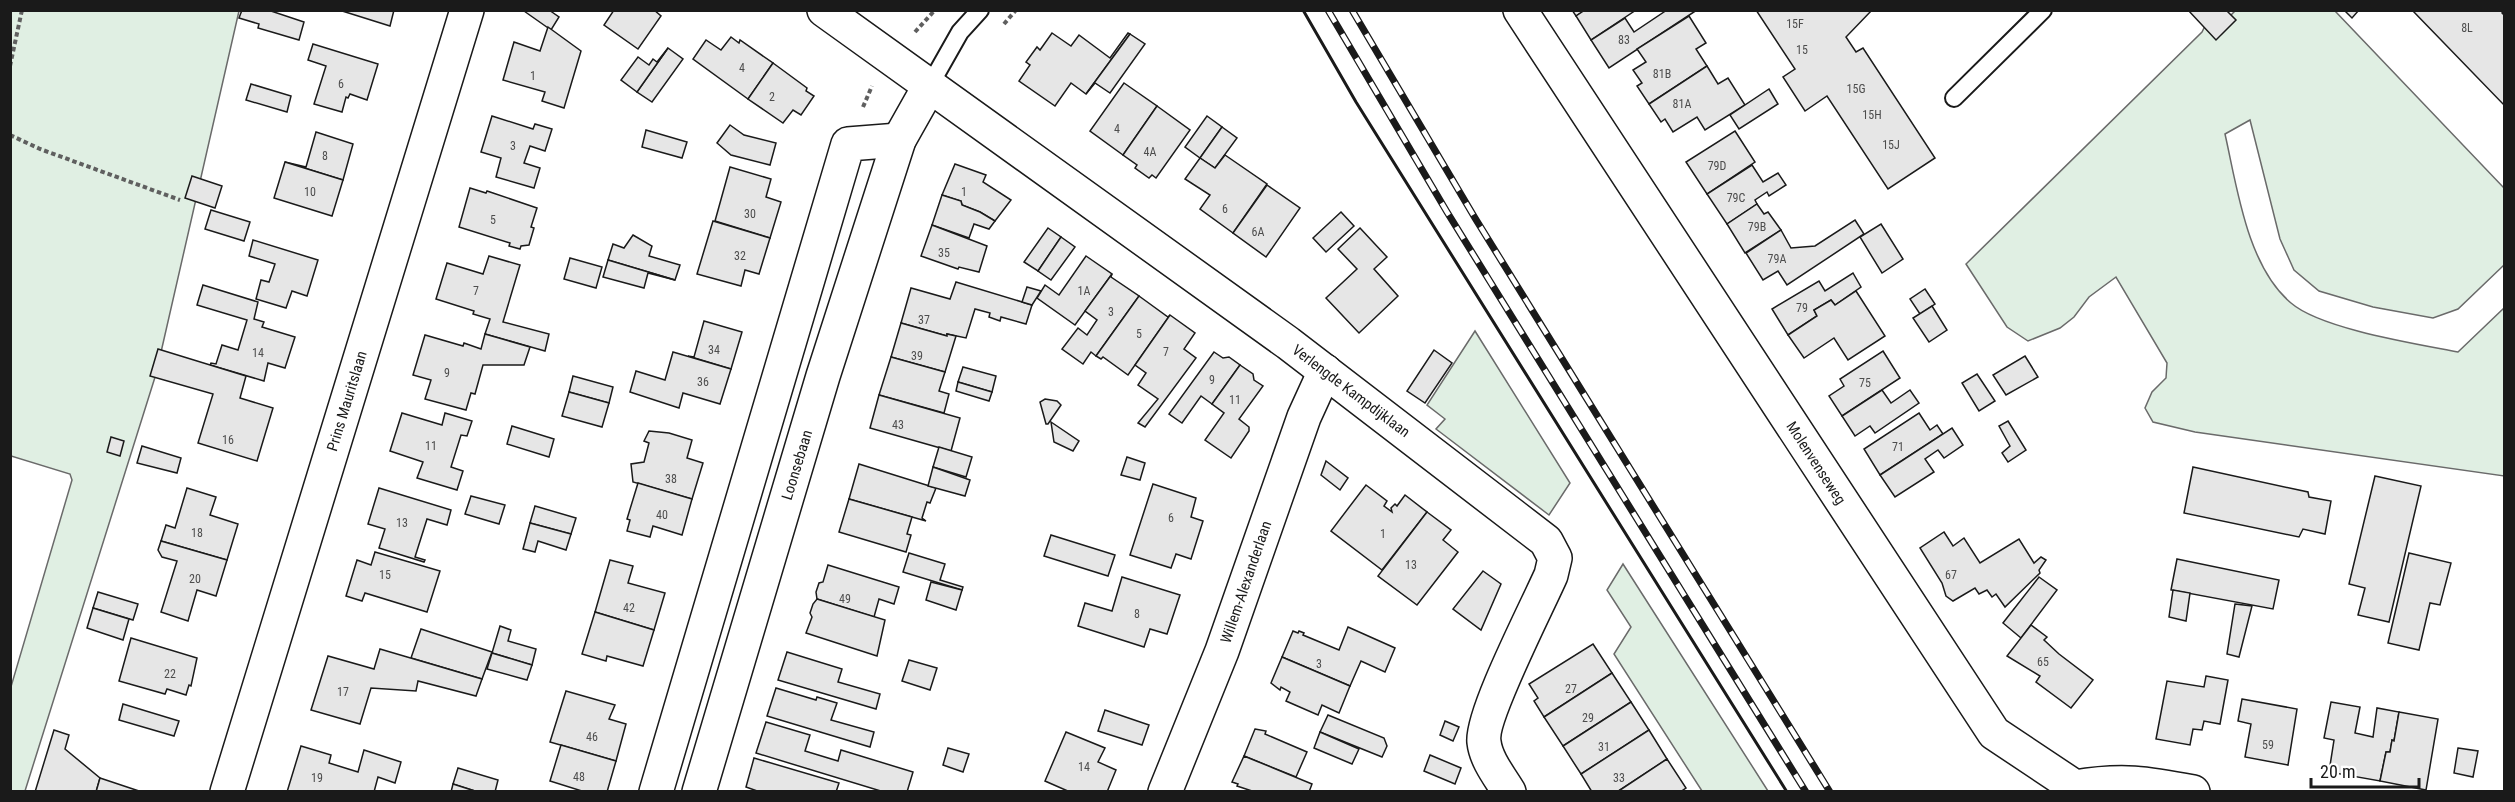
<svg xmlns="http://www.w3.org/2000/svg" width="2515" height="802" font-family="'Roboto Condensed',sans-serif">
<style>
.green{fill:#e0efe3;stroke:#6a6a6a;stroke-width:1.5}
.building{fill:#e6e6e6;stroke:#1a1a1a;stroke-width:1.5}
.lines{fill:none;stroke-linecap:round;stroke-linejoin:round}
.service-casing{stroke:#1a1a1a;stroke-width:20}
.minor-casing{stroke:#1a1a1a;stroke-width:36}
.path{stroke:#5f5f5f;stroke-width:4;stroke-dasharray:4.5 3;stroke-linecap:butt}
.service{stroke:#fff;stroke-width:16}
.minor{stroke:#fff;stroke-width:33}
.rail-casing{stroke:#1a1a1a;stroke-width:7}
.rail{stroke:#fff;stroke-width:4.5;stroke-dasharray:14;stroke-linecap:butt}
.wall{stroke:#1a1a1a;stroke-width:3}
.labels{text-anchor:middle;stroke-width:4.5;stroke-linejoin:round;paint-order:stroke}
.number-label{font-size:12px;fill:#4d4d4d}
.street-label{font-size:15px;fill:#1a1a1a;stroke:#fff}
</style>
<rect width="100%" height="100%" fill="#fff"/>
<g class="green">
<path d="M11,11H239L156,374L25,791H11L10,690L72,480L70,474L11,456Z"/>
<path d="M2235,11H2335L2504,188V265L2458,309L2433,318L2373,307L2319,291L2294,270L2280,239L2250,120L2225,134C2237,187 2247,266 2291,303C2321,329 2417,344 2458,352L2504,308V476L2195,432L2153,422L2145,408L2152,392L2166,378L2167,363L2116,277L2089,297L2074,317L2060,328L2028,341L2007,327L1966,264L2202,32L2206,24L2227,19Z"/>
<path d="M1475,331L1570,483L1549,515L1436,429L1445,419L1427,405Z"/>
<path d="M1623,564L1768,791H1702L1614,654L1631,627L1607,590Z"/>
</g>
<g class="building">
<path d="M242,10H268L304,22L299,40L258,28L259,24L239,18Z"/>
<path d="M339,10H394L390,26Z"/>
<path d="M549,10L559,17L551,30L524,11Z"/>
<path d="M614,10H654L661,16L638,49L604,25Z"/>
<path d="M1572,10H1585L1576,16Z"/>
<path d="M1585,10H1636L1591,40L1576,16Z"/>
<path d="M1667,10H1697L1609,68L1591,40L1625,18L1634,32Z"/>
<path d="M1756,10H1872L1846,37L1856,52L1863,48L1935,158L1888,189L1827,96L1805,111L1783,77L1795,69Z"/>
<path d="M2188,10H2226L2236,20L2216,40Z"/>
<path d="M2344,10H2359L2352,18Z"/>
<path d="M2412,10H2504L2502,13L2504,15V105Z"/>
<path d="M1689,16L1706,43L1696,49L1707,66L1649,104L1637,86L1642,83L1633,70L1646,62L1637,49Z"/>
<path d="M548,27L581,51L564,108L542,101L545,92L503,80L514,42L540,51Z"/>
<path d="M1052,33L1071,46L1079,35L1110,58L1128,33L1130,34L1086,94L1071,83L1055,106L1019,81L1030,65L1026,62L1037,47L1040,50Z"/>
<path d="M1130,34L1145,44L1110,93L1095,83L1086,94Z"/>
<path d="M731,37L739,43L740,40L773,63L748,99L693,59L706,40L721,50Z"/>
<path d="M313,44L378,64L367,100L350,94L348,98L346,97L342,112L314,104L326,66L308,60Z"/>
<path d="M668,48L683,59L652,102L637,92Z"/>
<path d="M668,48L637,92L621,80L638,57L649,65L653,59L657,62Z"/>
<path d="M773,63L807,88L806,91L814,96L801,115L793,110L783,123L748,99Z"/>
<path d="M1707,66L1718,84L1728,78L1745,105L1705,130L1697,117L1673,132L1665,119L1661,122L1649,104Z"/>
<path d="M1124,83L1157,106L1123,155L1090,131Z"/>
<path d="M251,84L291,96L287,112L246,100Z"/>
<path d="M1769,89L1778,104L1739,129L1730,115Z"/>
<path d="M1157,106L1190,130L1156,178L1152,175L1149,178L1135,168L1137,165L1123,155Z"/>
<path d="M492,116L533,129L535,124L552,129L545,151L530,146L524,163L540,168L534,188L496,177L501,158L481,152Z"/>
<path d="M1207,116L1222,127L1200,158L1185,147Z"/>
<path d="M730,125L744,135L776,143L770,165L731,155L717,143Z"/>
<path d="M1222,127L1237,138L1215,168L1200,158Z"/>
<path d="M646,130L687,142L682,158L642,147Z"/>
<path d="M1735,131L1755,162L1707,194L1686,162Z"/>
<path d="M316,132L353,144L343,180L285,162L306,167Z"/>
<path d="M1225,155L1267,184L1233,233L1200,209L1210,195L1185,179L1200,158L1215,168Z"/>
<path d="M285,162L343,180L332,216L274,198Z"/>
<path d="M955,164L986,175L983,182L1011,200L995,221L980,212L962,205L961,201L942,195Z"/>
<path d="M1752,165L1763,182L1778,173L1786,185L1769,196L1767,192L1755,200L1757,204L1727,224L1707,194Z"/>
<path d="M730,167L771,179L766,197L781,202L770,238L715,221Z"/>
<path d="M192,176L222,186L215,208L185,198Z"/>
<path d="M1267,185L1300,208L1266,257L1233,233Z"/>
<path d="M470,188L486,193L487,191L537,208L531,227L534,228L529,245L521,246L520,249L509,246L510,243L459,227Z"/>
<path d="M942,195L961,201L962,205L980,212L995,221L989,229L974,224L969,238L932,225Z"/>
<path d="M1757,204L1764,214L1768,212L1781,230L1745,253L1727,224Z"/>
<path d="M211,210L250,222L244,241L205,229Z"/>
<path d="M1341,212L1354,226L1326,252L1313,238Z"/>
<path d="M1855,220L1864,234L1787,285L1778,271L1763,280L1746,253L1781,230L1791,248L1815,246Z"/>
<path d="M713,221L770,238L759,274L745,270L741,286L697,274Z"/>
<path d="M1881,224L1903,259L1882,273L1860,237Z"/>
<path d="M932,225L987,246L979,272L959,267L958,269L921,256Z"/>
<path d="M1048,228L1061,237L1038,271L1024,262Z"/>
<path d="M1360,228L1387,257L1374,269L1398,296L1359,333L1326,298L1357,269L1338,249Z"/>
<path d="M633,235L652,246L649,256L680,265L675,280L608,260L613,244L624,248Z"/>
<path d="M1061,237L1075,247L1051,280L1038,271Z"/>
<path d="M253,240L318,260L307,296L292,291L286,308L256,299L261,280L269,282L275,264L249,256Z"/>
<path d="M489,256L520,265L503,322L549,334L545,351L485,334L490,319L473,314L474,311L436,299L447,263L483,274Z"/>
<path d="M1086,256L1112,274L1075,325L1037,298L1045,285L1059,295Z"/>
<path d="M570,258L602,267L596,288L564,279Z"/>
<path d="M608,260L675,280L648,273L644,288L603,277Z"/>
<path d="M1853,273L1861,287L1835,305L1831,300L1814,310L1817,316L1788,335L1772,309L1819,281L1825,291Z"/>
<path d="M1112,274L1111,277L1139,296L1096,356L1091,352L1083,364L1062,349L1078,328L1087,335L1097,320L1085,311Z"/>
<path d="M956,282L1032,305L1026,324L1001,317L1000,321L989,317L990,313L975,309L966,338L947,334V336L901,323L911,288L950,299Z"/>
<path d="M203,285L258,302L254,319L264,322L262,327L295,337L285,368L268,363L264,381L210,365L211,363L216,364L222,345L238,350L247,320L197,305Z"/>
<path d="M1027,287L1041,291L1032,305L1022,302Z"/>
<path d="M1925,289L1935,304L1920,314L1910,299Z"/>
<path d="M1856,291L1885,336L1848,360L1834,338L1804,358L1788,335L1817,316L1814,310L1831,300L1835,305Z"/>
<path d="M1139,296L1168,317L1170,315L1128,375L1103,357L1101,359L1096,356Z"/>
<path d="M1932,306L1947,330L1929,342L1913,318Z"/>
<path d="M1170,315L1195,333L1184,349L1196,358L1145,427L1138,423L1158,399L1138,385L1146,373L1135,365Z"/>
<path d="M704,321L742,332L731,369L688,356L694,357Z"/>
<path d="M901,323L947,336V334L956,336L945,372L891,357Z"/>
<path d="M485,334L530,347L524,365H483L475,394L471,393L466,410L425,399L431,380L413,375L425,335L463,346L464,343L481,349Z"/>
<path d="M158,349L246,376L240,398L273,408L257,461L198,443L213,394L150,376Z"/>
<path d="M1434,350L1452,363L1425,403L1407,391Z"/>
<path d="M1883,351L1900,378L1842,416L1829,396L1844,386L1840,379Z"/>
<path d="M673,352L731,369L720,404L683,393L679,408L630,392L636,371L665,380Z"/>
<path d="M1214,352L1223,358L1229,357L1240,365L1212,404L1201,396L1182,423L1169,414Z"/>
<path d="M2025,356L2038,377L2006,395L1993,375Z"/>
<path d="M891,357L945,372L939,391L949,394L944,413L879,395Z"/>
<path d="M1240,365L1253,374L1254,380L1263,386L1239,419L1249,427V431L1231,458L1205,440L1224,413L1212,404Z"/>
<path d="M963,367L996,376L992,392L958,382Z"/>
<path d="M1977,374L1995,401L1979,411L1962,383Z"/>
<path d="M573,376L613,387L609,403L569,392Z"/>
<path d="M958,382L992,392L989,401L956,391Z"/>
<path d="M1882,390L1891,403L1910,390L1919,403L1875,433L1870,426L1855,436L1842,416Z"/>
<path d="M569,392L609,403L602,427L562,416Z"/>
<path d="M879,395L960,418L951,451L870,428Z"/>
<path d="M1045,399L1057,401L1061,405L1048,424H1046L1040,402Z"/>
<path d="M402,413L442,425L445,413L472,421L467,436L461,435L451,467L463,471L457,490L417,478L423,462L390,451Z"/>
<path d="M1919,413L1930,430L1937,425L1943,434L1880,475L1864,449Z"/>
<path d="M2008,421L2026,450L2008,462L2002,453L2010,446L1999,426Z"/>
<path d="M1051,422L1079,441L1073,451L1054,442Z"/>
<path d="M512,426L554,439L549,457L507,444Z"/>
<path d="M1952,428L1963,445L1944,458L1938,450L1925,459L1934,472L1895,497L1880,475Z"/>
<path d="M649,431L669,433L692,440L687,458L703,463L692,499L633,482L631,464L644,462L649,443L644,441Z"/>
<path d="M111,437L124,441L120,456L107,452Z"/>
<path d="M142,446L181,458L177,473L137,463Z"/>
<path d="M939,447L972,457L966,477L933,467Z"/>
<path d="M1127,457L1145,463L1140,480L1121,475Z"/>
<path d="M1326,461L1348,478L1340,490L1321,475Z"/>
<path d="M859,464L936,488L930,503L927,502L922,518L926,521L849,499Z"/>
<path d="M933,467L970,480L965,496L928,486Z"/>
<path d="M2193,467L2308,492L2309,497L2331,501L2325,534L2303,529L2299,537L2184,513Z"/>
<path d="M2375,476L2421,486L2389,622L2358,615L2365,588L2349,584Z"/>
<path d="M638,483L692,499L682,535L653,526L650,537L627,531L630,520L627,519Z"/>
<path d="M1153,484L1196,498L1191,517L1203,521L1191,559L1176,554L1171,568L1130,555Z"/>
<path d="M1366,485L1387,501L1384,506L1392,512L1391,508L1395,504L1397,506L1405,495L1427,512L1382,570L1331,531Z"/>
<path d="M187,488L216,497L210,515L238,524L227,560L161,541L166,525L175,528Z"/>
<path d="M379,488L451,510L447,525L427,519L415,557L425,560L424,562L379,548L385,529L368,524Z"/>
<path d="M471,496L505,505L499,524L465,514Z"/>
<path d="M849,499L912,517L907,534L911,535L906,552L839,532Z"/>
<path d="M535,506L576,518L571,534L530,523Z"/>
<path d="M1427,512L1451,530L1443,540L1458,552L1417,605L1378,576Z"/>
<path d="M530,523L571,534L566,550L538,541L535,552L523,549Z"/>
<path d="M1944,532L1953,546L1964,538L1980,563L2019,539L2034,563L2041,557L2046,560L2039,570L2040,573L2005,607L1996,594L1992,597L1987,590L1979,594L1975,588L1953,601L1946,596L1942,583L1920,548Z"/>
<path d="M1051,535L1115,555L1108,576L1044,556Z"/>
<path d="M161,541L227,560L216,596L197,590L188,621L161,612L177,561L162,557L158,550Z"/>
<path d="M375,552L440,571L427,612L365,593L362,601L346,596L357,560L371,565Z"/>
<path d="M909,553L945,564L940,580L963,587L962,590L903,572Z"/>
<path d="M2409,553L2451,563L2440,605L2430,603L2419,650L2388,643Z"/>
<path d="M2177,559L2279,580L2273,609L2171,590Z"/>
<path d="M610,560L633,566L628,583L665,593L654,630L595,612Z"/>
<path d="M828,565L899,587L894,604L879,599L874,617L817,599L816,592L819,583L823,582Z"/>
<path d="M1483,571L1501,584L1481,630L1453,609Z"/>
<path d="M1122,577L1180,595L1167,634L1150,629L1144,647L1078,626L1085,603L1112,611Z"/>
<path d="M2039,577L2057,590L2021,638L2003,623Z"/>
<path d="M931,582L962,590L956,610L926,600Z"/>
<path d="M2173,590L2190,593L2186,621L2169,617Z"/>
<path d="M98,592L138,604L133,620L93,608Z"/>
<path d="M817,599L885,620L877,656L806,633L812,617L810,613L813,604Z"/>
<path d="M2235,604L2252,606L2239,657L2227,654Z"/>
<path d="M93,608L129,619L123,640L87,628Z"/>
<path d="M595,612L654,630L643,666L607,656L606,661L582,654Z"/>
<path d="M2031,625L2047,637L2044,640L2059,654L2093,680L2071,708L2036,682L2040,676L2007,656Z"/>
<path d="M500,626L511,630L508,641L536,649L532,665L492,653Z"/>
<path d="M1348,627L1395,648L1385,672L1361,661L1350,686L1282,657L1293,631L1298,633L1299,631L1304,633L1303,635L1339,650Z"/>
<path d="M421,629L492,652L482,679L411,658Z"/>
<path d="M131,638L197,658L191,686L189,685L186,695L167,689L165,694L119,681Z"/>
<path d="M1593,644L1612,673L1544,717L1534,701L1538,698L1529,684Z"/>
<path d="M380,649L482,679L476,696L418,681L416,691L371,688L360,724L311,710L328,656L374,669Z"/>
<path d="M787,652L842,669L838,682L880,694L876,709L778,680Z"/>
<path d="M492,653L532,665L527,680L487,669Z"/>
<path d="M1282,657L1350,686L1339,713L1322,705L1318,715L1286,701L1290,692L1281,687L1280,690L1271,683Z"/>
<path d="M909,660L937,668L930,690L902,681Z"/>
<path d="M1612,673L1631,702L1563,746L1544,717Z"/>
<path d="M2206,676L2228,680L2220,724L2204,721L2202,730L2193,729L2190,745L2156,739L2167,681L2204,687Z"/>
<path d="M776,688L816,700L817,697L837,703L831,720L874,732L870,747L767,716Z"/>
<path d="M566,691L615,705L609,719L626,724L616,761L550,742Z"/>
<path d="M2242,699L2297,709L2288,765L2245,757L2251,724L2238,721Z"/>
<path d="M1631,702L1649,730L1581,774L1563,746Z"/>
<path d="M2331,702L2360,707L2355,733L2373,737L2377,708L2399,712L2394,741L2392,740L2390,752H2386L2380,781L2329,772L2334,740L2324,738Z"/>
<path d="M123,704L179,721L174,736L119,720Z"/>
<path d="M1105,710L1149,725L1142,745L1098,731Z"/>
<path d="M2399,712L2438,719L2426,790L2380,781L2386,752H2390L2392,740L2394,741Z"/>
<path d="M1328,715L1384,738L1387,746L1382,757L1320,732Z"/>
<path d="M1445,721L1459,727L1453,741L1440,735Z"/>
<path d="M766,722L810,735L805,751L838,761L841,750L913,772L907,792H884L756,753Z"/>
<path d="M1255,729L1266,731L1265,734L1307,752L1296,777L1244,756Z"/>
<path d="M54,730L69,735L65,749L100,778L96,792H35Z"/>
<path d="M1649,730L1667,759L1617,792H1592L1581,774Z"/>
<path d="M1066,732L1105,748L1098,762L1116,770L1107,792H1070L1045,781Z"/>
<path d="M1320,732L1359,749L1352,764L1314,748Z"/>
<path d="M561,745L616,761L607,792H585L550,781Z"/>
<path d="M301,746L331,755L329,763L358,772L364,750L401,762L395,783L378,777L374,792H287Z"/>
<path d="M948,748L969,754L963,772L943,765Z"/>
<path d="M2458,748L2478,751L2473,777L2454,773Z"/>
<path d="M1430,755L1461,768L1455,784L1424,771Z"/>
<path d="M1244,756L1312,784L1309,792H1255L1237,786L1238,784L1232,782Z"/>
<path d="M754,758L839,783L836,792H760L746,787Z"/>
<path d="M1667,759L1686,788L1680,792H1617Z"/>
<path d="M458,768L498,780L495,792H478L453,784Z"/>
<path d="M100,778L142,792H96Z"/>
<path d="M453,784L478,792H451Z"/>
</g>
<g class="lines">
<defs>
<g id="service">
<path d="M930,85L960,32L980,10"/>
<path d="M1954,98L2043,10"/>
</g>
<g id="minor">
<path d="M824,10L1288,343L1546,541L1555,558L1551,575C1538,605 1480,717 1484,742C1486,760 1500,777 1509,792"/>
<path d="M1520,10L1994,733L2075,787C2122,779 2147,783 2193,792"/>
<path d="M227,792L467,10"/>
<path d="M656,792L848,144L899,140"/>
<path d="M699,792L823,376L899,140L930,85"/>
<path d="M1165,792L1222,651L1304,417L1325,371"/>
</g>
</defs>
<use href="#service" class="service-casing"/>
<use href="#minor" class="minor-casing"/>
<g class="path">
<path d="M1004,24L1016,10"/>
<path d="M915,32L935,10"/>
<path d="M10,66L22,10"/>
<path d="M863,107L872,86"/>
<path d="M10,135L40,149L180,200"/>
</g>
<use href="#service" class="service"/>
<use href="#minor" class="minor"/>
<defs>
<g id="rail">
<path d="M1328,10L1447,212L1806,792"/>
<path d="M1352,10L1475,218L1830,792"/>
</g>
</defs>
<use href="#rail" class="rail-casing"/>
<use href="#rail" class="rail"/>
<path class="wall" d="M1303,10L1356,102L1787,792"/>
</g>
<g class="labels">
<g class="number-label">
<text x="1795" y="28">15F</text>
<text x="2467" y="32">8L</text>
<text x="1624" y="44">83</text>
<text x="1802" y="54">15</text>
<text x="742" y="72">4</text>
<text x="1662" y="78">81B</text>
<text x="533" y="80">1</text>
<text x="341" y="88">6</text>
<text x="1856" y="93">15G</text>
<text x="772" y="101">2</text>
<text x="1682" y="108">81A</text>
<text x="1872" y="119">15H</text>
<text x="1117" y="133">4</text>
<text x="1891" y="149">15J</text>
<text x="513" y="150">3</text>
<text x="1150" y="156">4A</text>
<text x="325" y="160">8</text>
<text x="1717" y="170">79D</text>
<text x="310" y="196">10</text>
<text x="964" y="196">1</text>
<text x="1736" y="202">79C</text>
<text x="1225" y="213">6</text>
<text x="750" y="218">30</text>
<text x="493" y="224">5</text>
<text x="1757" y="231">79B</text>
<text x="1258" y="236">6A</text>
<text x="944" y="257">35</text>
<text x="740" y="260">32</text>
<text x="1777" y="263">79A</text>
<text x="476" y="295">7</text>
<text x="1084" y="295">1A</text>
<text x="1802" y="312">79</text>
<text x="1111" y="316">3</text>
<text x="924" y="324">37</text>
<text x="1139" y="338">5</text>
<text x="714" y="354">34</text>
<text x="1166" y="356">7</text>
<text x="258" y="357">14</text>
<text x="917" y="360">39</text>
<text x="447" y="377">9</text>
<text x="1212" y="384">9</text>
<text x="703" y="386">36</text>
<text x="1865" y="387">75</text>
<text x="1235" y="404">11</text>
<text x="898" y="429">43</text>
<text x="228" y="444">16</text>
<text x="431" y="450">11</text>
<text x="1898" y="451">71</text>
<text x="671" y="483">38</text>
<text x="662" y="519">40</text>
<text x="1171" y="522">6</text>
<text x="402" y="527">13</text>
<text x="197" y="537">18</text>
<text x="1383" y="538">1</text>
<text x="1411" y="569">13</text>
<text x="385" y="579">15</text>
<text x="1951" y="579">67</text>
<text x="195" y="583">20</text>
<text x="845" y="603">49</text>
<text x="629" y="612">42</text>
<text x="1137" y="618">8</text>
<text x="2043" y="666">65</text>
<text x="1319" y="668">3</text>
<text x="170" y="678">22</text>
<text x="1571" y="693">27</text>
<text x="343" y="696">17</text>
<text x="1588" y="722">29</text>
<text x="592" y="741">46</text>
<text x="2268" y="749">59</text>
<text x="1604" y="751">31</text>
<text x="1084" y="771">14</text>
<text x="579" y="781">48</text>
<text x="317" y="782">19</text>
<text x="1619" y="782">33</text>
</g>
<g class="street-label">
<text transform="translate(1351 391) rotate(37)" y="5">Verlengde Kampdijklaan</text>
<text transform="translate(347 401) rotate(-73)" y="5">Prins Mauritslaan</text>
<text transform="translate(1816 463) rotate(57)" y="5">Molenvenseweg</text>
<text transform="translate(797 465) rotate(-73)" y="5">Loonsebaan</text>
<text transform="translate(1246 582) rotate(-71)" y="5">Willem-Alexanderlaan</text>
</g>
</g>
<rect width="2515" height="802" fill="none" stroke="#1a1a1a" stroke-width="24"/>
<path d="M2311 778v9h108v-9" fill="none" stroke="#1a1a1a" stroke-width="3"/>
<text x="2320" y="778" font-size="18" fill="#1a1a1a" stroke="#ffffff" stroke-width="4.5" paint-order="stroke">20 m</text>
</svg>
